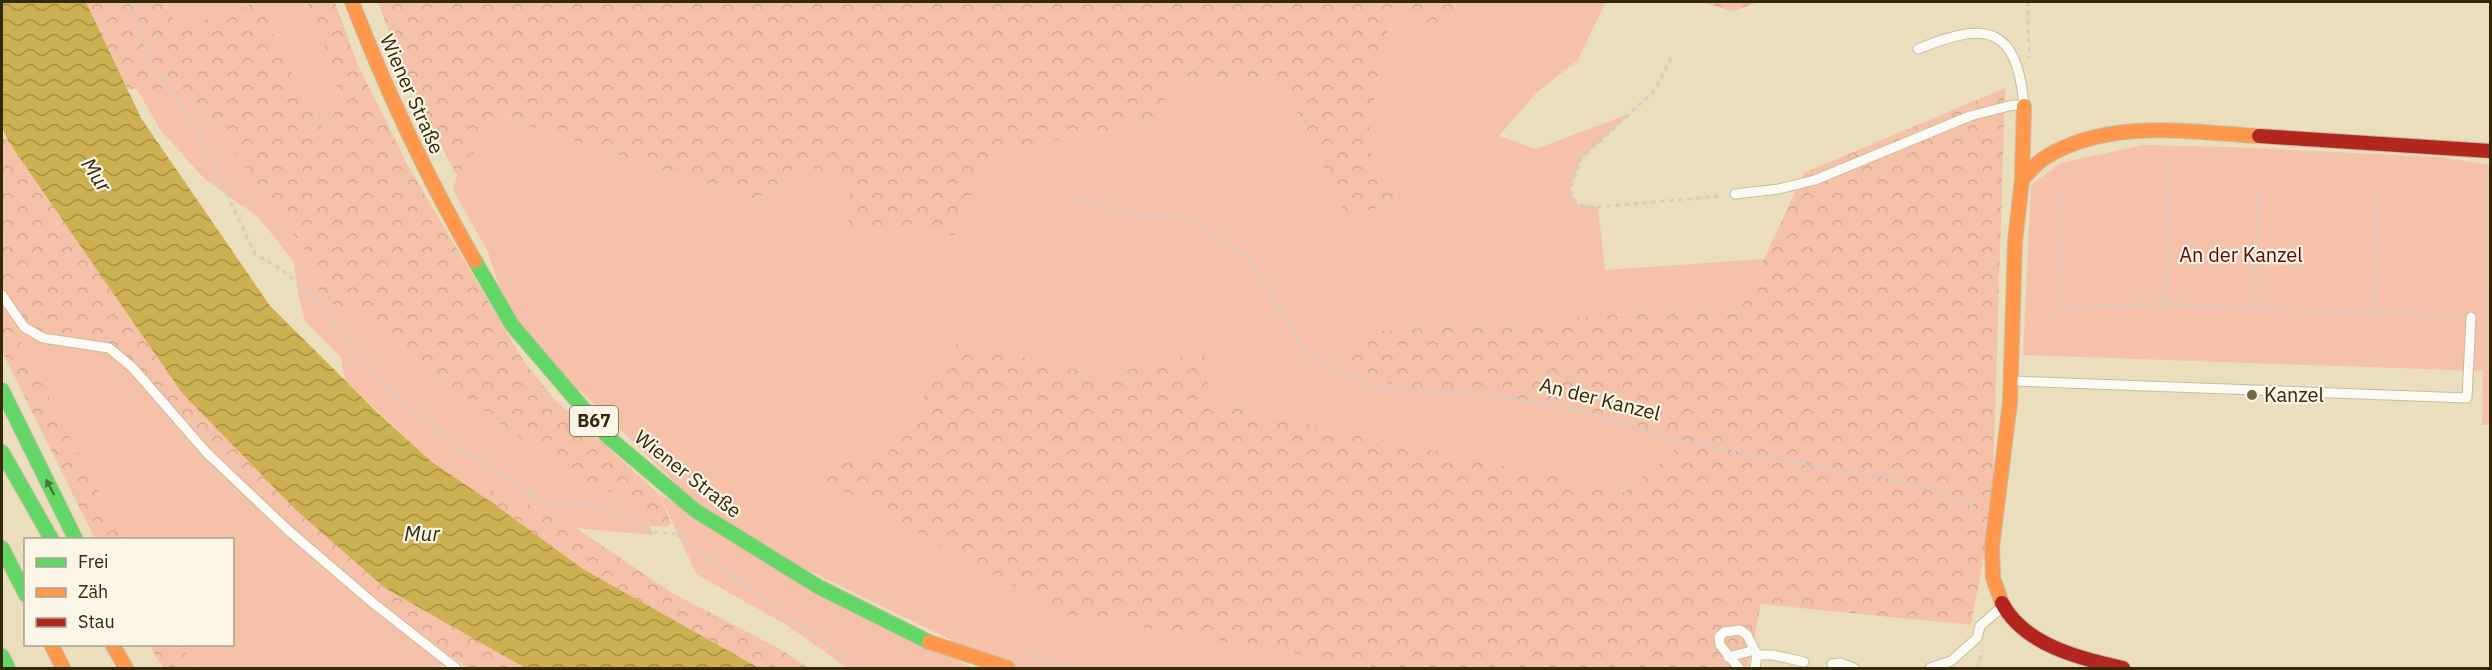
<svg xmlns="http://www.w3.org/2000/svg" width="2492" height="670" font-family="'IBM Plex Sans',sans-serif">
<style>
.green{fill:#f5c1a9}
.forest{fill:url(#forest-crowns)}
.water{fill:url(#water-waves)}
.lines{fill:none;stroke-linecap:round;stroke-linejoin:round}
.lane-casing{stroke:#c7bc9e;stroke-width:11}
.fast-casing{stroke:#c7bc9e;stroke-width:16}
.slow-casing{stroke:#c7bc9e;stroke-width:16}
.jam-casing{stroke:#c7bc9e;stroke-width:16}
.path{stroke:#d2cec3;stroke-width:3;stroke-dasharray:4.5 4.5;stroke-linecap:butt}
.lane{stroke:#fcfaf5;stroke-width:9}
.fast{stroke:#63d668;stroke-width:14}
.slow{stroke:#ff974d;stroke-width:14}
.jam{stroke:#b3261e;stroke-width:14}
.oneway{fill:#497633}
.poi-dot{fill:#736846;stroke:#faf5e6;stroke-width:2}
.labels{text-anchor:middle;stroke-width:4.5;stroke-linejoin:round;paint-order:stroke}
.shield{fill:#faf5e6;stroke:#6f664a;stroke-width:1.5}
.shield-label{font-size:18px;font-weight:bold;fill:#332807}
.street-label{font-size:20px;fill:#332807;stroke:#faf5e6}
.park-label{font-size:20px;fill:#5d0500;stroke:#faf5e6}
.poi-label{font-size:20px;fill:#332807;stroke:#faf5e6;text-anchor:start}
.water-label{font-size:21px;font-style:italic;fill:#342c14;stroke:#faf5e6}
</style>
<defs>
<pattern id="forest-crowns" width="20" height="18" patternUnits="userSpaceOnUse" patternTransform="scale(1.5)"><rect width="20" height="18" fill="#f5c1a9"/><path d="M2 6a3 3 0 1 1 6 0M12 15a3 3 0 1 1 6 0" fill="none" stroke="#d2a690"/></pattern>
<pattern id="water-waves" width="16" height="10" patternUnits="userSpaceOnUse" patternTransform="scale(1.5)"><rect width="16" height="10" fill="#cdb051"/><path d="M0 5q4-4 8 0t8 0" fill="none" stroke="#a78f41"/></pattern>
</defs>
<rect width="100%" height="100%" fill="#eadebc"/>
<g class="green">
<path d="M164,2H307L338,80L330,139L300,91L179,29Z"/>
<path d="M1457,2H1606L1577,61L1537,92L1499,136L1536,149L1629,114L1581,159L1570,190L1577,205L1598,207L1605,270L1764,259L1742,306L1367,332L1346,363L1401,389L1496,396L1562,406L1685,442L1625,492L1210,403L1204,351L1104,376L958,341L882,464L839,458L1383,668H1008L722,528L512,325L488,252L453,190L457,176L499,116L753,200L812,169L852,176L989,153L1157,121L1172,80L1281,77L1347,218L1398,201L1366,146L1387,31L1407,4L1451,20Z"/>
<path d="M137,89H188L304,249L321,298L364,320L565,472L642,506L653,535L576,528L488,484L494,504L432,462L345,380L341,357L305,321L298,294L294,262L259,218L204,178L161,131Z"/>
<path d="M2143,145L2230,147L2440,157L2490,165V425H2482L2483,371L2023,355L2031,185L2060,163Z"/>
<path d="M2,310L22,335L73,349L101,352L125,366L188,441L233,488L443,664L438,668H194L181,645L232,644V540L124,539Z"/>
<path d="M660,495L972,668H847L790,627L696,574Z"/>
</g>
<g class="forest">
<path d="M86,2H164L179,29L258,2L300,91L330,139L338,80L307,2H335L357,63L408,166L523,360L553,398L660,495L671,524L665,527L650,526L642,506L565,472L364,320L321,298L304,249L188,89H128Z"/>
<path d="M378,2H1457L1451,20L1428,27L1407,4L1387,32L1366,146L1398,201L1347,218L1281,77L1172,80L1157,121L989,153L954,235L848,228L851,176L812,169L753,200L500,116L457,176L403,69Z"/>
<path d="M1701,2H1759L1733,11Z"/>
<path d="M2005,88L1992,514L1971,625L1761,604L1748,668H1380L1067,615L818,478L839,458L882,463L958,341L1104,376L1204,351L1210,403L1625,492L1684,442L1562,406L1496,396L1401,389L1345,363L1367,332L1742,306L1804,173Z"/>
<path d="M2,137L8,141L182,393L385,588L525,668H467L451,656L443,664L233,488L188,441L125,366L100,352L39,345L22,335L5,314L124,539H95L2,351Z"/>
<path d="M488,484L576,528L672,593L780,649L809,668H759L583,569L494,504Z"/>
<path d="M149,645H181L194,668H163Z"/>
</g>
<path class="water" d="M2,2H86L141,118L270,306L378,413L432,462L494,504L583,569L759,668H525L385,588L295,509L182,393L8,141L2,127Z"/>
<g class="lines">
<defs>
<g id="lane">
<path d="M1735,194L1779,189L1815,180L1970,116L2013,105L2024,106C2017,25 1986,21 1918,49"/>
<path d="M2,295L24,327L43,338L109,348L133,368L206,452L289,531L373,603L456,668"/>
<path d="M2014,381L2467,398L2471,317"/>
<path d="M1728,657L1755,650"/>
<path d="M1832,664L1840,663L1854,668"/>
<path d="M1739,668L1720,645L1719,637L1724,632L1740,630L1747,635L1757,655"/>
<path d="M1755,668L1757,655H1773L1804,662"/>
<path d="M1930,668L1951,661L1977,638L1980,626L2001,608"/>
</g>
<g id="fast">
<path d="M475,261L512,325L607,436L696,511L819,587L929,642"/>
<path d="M2,390L76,540"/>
<path d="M2,452L52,540"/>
<path d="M2,548L26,595"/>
<path d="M2,656L8,668"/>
</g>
<g id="slow">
<path d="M352,2C387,93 426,176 475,261"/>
<path d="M2022,179C2030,172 2037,162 2046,157C2109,118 2189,132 2259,136"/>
<path d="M2002,603L1993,578L1992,547L2010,402L2015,242L2022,179L2024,106"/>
<path d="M929,642L1008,668"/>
<path d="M51,644L63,668"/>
<path d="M112,644L126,668"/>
</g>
<g id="jam">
<path d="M2259,136L2490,151"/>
<path d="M2002,603C2024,645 2081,659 2123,668"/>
</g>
</defs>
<use href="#lane" class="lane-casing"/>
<use href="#fast" class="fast-casing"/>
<use href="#slow" class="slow-casing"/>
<use href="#jam" class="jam-casing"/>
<g class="path">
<path d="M131,2L150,61L196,129L255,254L279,268L312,294L387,390L464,451L544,502L595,504L655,532L676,534"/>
<path d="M2028,2L2029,58"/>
<path d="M1671,58L1655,90L1581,159L1570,190L1577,205L1598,207L1722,196"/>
<path d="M2061,195L2059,288L2063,307L2165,304L2459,316"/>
<path d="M1076,198L1126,214L1190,218L1246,256L1305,350L1336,371L1370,386L1496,396L1563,406L1685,442L1915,484L1976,506"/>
<path d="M2165,304L2169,166"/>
<path d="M2255,307L2258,196"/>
<path d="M2373,311L2376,194"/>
<path d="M2490,317V296"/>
<path d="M681,528L676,534L839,654L855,668"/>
<path d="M1027,654L1075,668"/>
<path d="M1977,668L1983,650"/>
</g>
<use href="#lane" class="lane"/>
<use href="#fast" class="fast"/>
<use href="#slow" class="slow"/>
<use href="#jam" class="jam"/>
</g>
<defs><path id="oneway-solid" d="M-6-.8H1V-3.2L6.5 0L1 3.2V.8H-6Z" transform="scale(1.5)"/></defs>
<use class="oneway" href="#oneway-solid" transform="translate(50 487) rotate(-117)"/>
<circle class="poi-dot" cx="2252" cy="395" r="6"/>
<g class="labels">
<rect class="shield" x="570" y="406" width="48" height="30" rx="4.5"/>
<g class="shield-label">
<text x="594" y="427">B67</text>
</g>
<g class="street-label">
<text transform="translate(412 94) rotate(66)" y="7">Wiener Straße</text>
<text transform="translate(1600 399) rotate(14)" y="7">An der Kanzel</text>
<text transform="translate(688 474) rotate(38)" y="7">Wiener Straße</text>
</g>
<g class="park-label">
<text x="2241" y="262">An der Kanzel</text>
</g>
<g class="poi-label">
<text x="2264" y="402">Kanzel</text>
</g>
<g class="water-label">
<text transform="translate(96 175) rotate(56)" y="7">Mur</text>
<text x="422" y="541">Mur</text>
</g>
</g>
<rect width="2492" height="670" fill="none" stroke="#332807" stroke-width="6"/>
<rect x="24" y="538" width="210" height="108" fill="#faf5e6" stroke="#aaa38d" stroke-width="1.5"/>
<rect x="36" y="558" width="30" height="9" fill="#63d668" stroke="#aaa38d" stroke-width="1.5"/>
<text x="78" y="568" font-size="18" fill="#332807">Frei</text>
<rect x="36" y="588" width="30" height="9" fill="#ff974d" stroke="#aaa38d" stroke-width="1.5"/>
<text x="78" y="598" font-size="18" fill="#332807">Zäh</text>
<rect x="36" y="618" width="30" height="9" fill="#b3261e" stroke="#aaa38d" stroke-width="1.5"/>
<text x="78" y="628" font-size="18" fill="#332807">Stau</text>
</svg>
